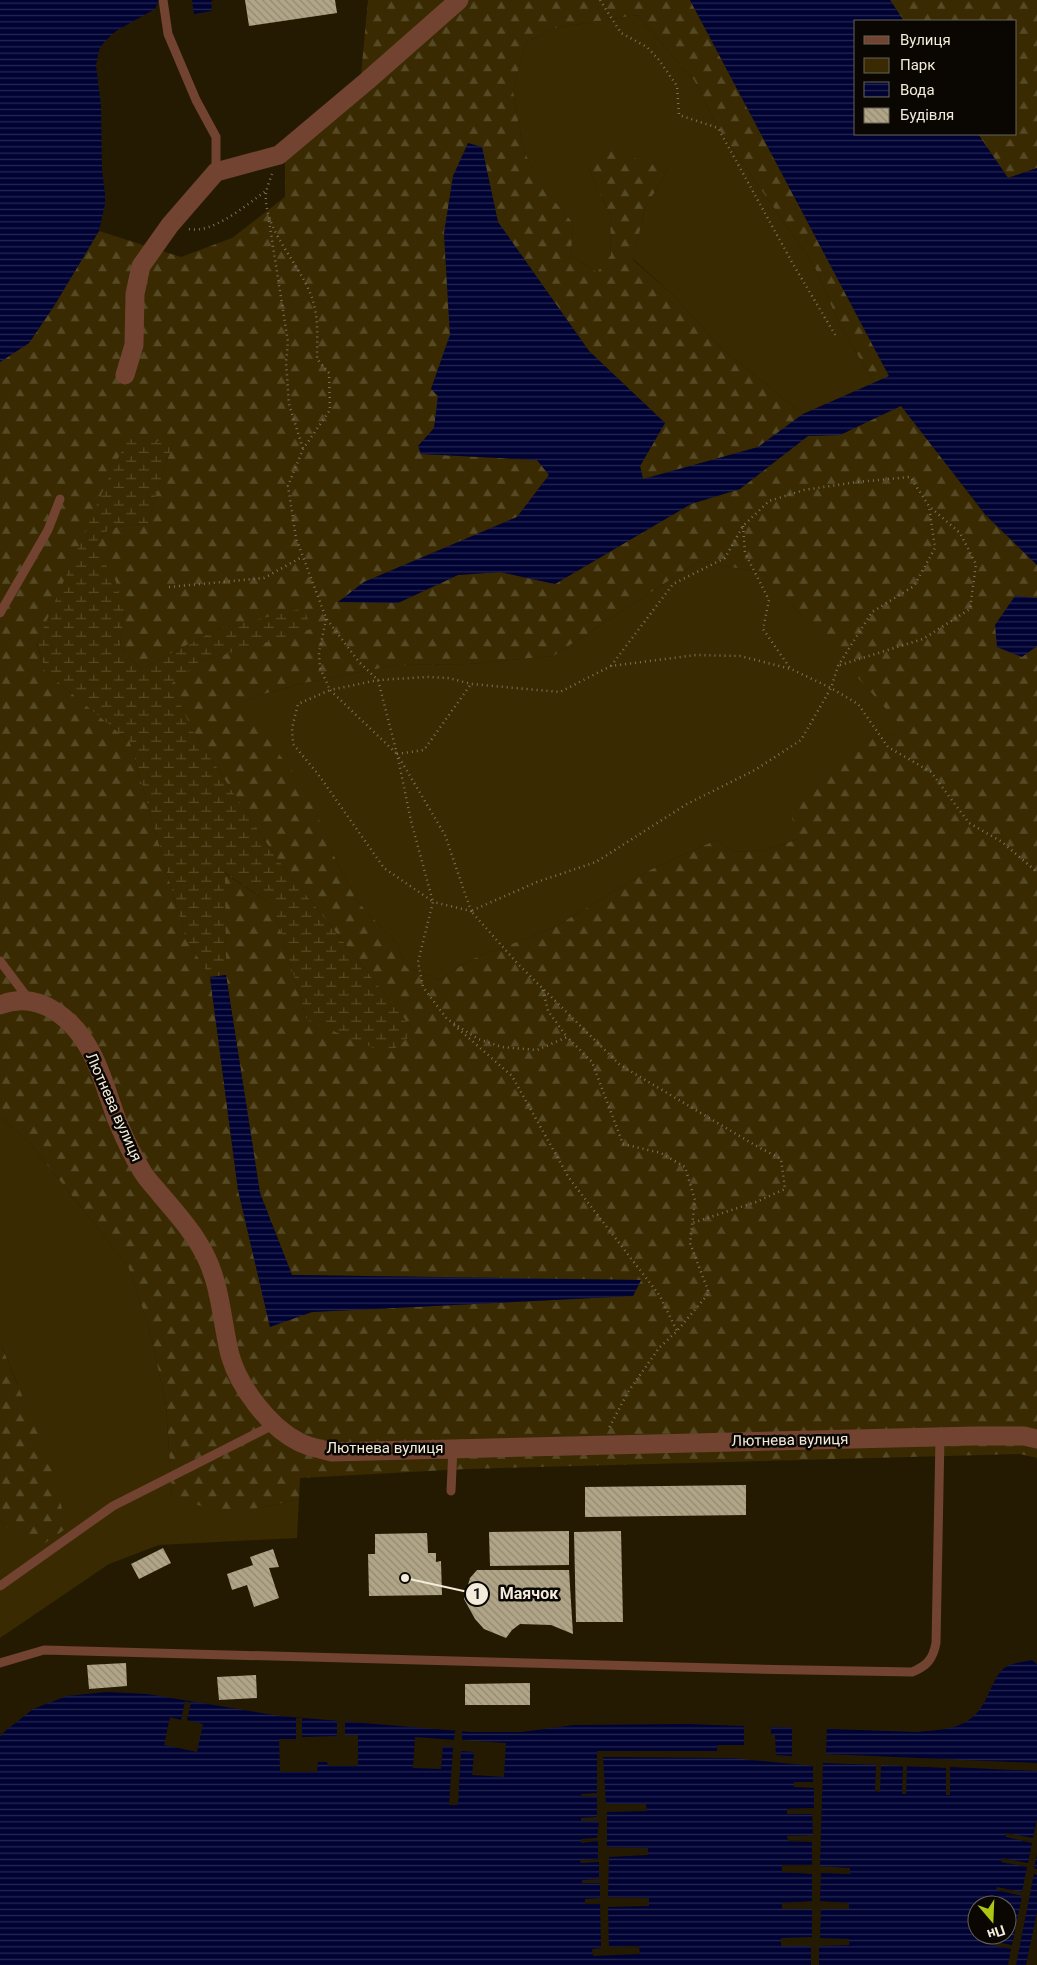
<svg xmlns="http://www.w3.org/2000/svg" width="1037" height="1965" font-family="Roboto,sans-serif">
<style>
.green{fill:#392a01}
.forest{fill:url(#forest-firs);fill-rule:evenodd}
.wetland{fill:url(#wetland-marsh)}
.water{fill:url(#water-rules);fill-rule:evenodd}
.pier{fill:#241a02}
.building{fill:url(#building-back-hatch)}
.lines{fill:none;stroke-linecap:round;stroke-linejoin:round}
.path{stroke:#7c735f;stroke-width:2.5;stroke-dasharray:1 4;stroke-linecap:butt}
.lane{stroke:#714330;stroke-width:9}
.street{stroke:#714330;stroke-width:19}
.labels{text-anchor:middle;stroke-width:5;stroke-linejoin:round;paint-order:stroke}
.street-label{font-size:15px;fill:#f3ecdd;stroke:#0a0601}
.leader{fill:none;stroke:#f3ecdd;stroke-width:2}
.callout-dot{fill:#f3ecdd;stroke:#0a0601;stroke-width:2}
.mark-label{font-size:15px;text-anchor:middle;font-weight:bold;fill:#111}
.callout-label{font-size:16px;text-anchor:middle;font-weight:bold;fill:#f3ecdd;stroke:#0a0601;stroke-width:5;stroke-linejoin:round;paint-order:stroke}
</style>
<defs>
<pattern id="forest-firs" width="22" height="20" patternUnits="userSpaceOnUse" patternTransform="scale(1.25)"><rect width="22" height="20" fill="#392a01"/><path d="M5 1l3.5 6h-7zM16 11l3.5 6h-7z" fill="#564926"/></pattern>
<pattern id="wetland-marsh" width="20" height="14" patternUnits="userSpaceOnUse" patternTransform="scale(1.25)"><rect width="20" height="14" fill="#392a01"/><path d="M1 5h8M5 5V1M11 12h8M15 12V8" fill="none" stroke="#564926"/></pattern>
<pattern id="water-rules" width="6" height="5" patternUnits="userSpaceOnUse" patternTransform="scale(1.25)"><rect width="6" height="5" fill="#000233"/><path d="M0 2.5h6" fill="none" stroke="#262750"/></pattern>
<pattern id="building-back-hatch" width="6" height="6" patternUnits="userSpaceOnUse" patternTransform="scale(1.25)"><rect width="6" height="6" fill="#b1a587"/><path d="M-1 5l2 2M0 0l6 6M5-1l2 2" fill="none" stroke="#928972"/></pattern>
</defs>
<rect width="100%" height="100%" fill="#241a02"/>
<g class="green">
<path d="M637,15L694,80L718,128L814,265L840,326L875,383L803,414L722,349L673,295L633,259L645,208L668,170L588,167L610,215L611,256L597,272L571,256L573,223L538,183L523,148L513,91L526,42L555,28Z"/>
<path d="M699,561L763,573L907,731L861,742L798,839L766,850L735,852L716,840L650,870L553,928L470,960L439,980L406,967L398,945L358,902L332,852L239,703L267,693L304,683L396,665L470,664L553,656Z"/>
<path d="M0,1116L29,1142L128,1266L149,1327L166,1405L172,1497L260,1508L299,1499L297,1538L159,1545L109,1564L0,1638V1519L6,1527L18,1385L0,1342Z"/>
</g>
<g class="forest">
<path d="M368,0H690L889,376L875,383L840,326L814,265L718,128L694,80L637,15L555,28L526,42L513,91L523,148L538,182L573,223L571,256L597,272L611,255L610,215L588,167L612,150L668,170L645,208L633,260L673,295L722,349L803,414L759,447L643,480L640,466L665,423L589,351L498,222L490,186L444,233L450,335L431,389L439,396L434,428L421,454L537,460L549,475L517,517L364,582L398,603L458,575L500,572L555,584L691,504L740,489L808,436L840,435L901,405L985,515L1037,565V1458L1020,1454L466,1469L300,1478L299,1499L260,1508L214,1510L172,1497L166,1405L149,1327L128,1266L29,1142L0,1116V362L29,343L54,306L99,231L181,257L232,238L285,197V159L359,96ZM174,442L164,468L148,523L110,528L93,545L124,610L120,647L141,669L218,629L304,609L310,629L199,662L170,683L192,730L275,856L415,1032L307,1020L273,905L224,873L226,975L260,1193L292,1275L641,1280L633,1296L312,1312L270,1326L238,1190L210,977L185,936L130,742L45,671L37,644L74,559ZM699,561L763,573L906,731L861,742L789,807L798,839L766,850L735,852L716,840L650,870L553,928L470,960L439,980L406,967L398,945L358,902L332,852L308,792L240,703L267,693L304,683L396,665L470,664L553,656Z"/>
<path d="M890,0H1037V168L1008,178L978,134H1016V21H904Z"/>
<path d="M0,1342L51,1466L67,1528L39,1547L6,1527L0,1519Z"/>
</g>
<path class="wetland" d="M128,439L174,442L164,468L148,523L110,528L93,545L115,579L124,610L120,647L141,669L218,629L304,608L311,629L199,662L171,684L192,730L275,856L415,1032L388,1054L307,1020L273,905L225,873L226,975L210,977L185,936L130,742L45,671L37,643L111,472Z"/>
<g class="water">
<path d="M0,0H159L155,9L116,31L104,42L99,50L96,65L101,106L102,169L105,194V204L99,231L54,306L29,343L0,362Z"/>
<path d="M192,0H214L211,1L212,11L194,14Z"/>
<path d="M690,0H890L904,21H856V134H978L1008,178L1037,168V565L986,515L901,406L840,435L808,436L740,489L691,504L555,584L500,572L458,575L398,603L338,602L364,582L517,517L549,475L537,460L421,454L418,446L434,428L438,396L431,389L450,335L444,233L453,176L468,143L482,147L498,222L589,351L665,423L640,466L643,479L758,447L803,414L889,376Z"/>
<path d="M1015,596L1037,598V646L1022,657L997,647L995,625Z"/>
<path d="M226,975L260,1193L292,1275L641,1280L633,1296L312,1312L270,1327L238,1190L210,977Z"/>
<path d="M1032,1660L1037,1664V1912L1026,1965H0V1737L4,1732L33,1709L67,1696L107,1692L147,1694L280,1716L471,1732H521L574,1725L688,1724L917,1732C935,1730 955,1730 970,1719C987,1708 990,1683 1002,1670C1008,1663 1023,1662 1032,1660ZM977,1905H1007V1935H977Z"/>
</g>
<g class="pier">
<path d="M185,1701L191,1703L187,1720L203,1724L197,1752L164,1745L170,1717L181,1720Z"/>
<path d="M296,1718H302V1737L337,1736V1721H345V1735H358V1766H328L327,1762H318L317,1772H280L279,1739H296Z"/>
<path d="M744,1723H771V1734L775,1735L776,1755L792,1756V1726L827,1727L826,1754L1037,1763V1771L950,1767V1795H946V1768L907,1766L906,1794H902L903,1766L881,1765L880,1792L875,1791L876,1765L823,1763L820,1866L850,1868V1874L821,1873L820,1901L849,1903V1909H821L820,1938L850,1939L849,1945L819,1946V1965H811V1946H781V1938L812,1937V1909H782V1903L812,1901V1874L782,1872V1865H812V1842L788,1841L787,1836L813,1835L812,1814H787V1809L814,1808V1788L794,1787V1782H813V1766L732,1758L603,1757L606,1804H646L647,1811L607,1812V1847L648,1848V1855L609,1857L608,1897L649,1898V1906L608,1907L609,1947L639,1946L640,1954L593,1956L592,1949L601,1948L600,1904H585V1899L600,1898V1883H582V1880L599,1879V1862L581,1863L580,1860L598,1859V1841L581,1843V1839L597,1838L599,1821H581V1818L597,1817V1796L582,1797L581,1794L597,1793V1751H717L718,1745H744Z"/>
<path d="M455,1731H462V1740L506,1743L504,1777L472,1775L474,1752L461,1751L458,1805H449L453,1747L443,1746L441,1769L413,1768L415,1737L454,1740Z"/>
<path d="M1037,1819V1855L1034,1868L1037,1869V1875L1034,1874L1016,1965H1008L1011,1949L982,1943L983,1940L1012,1945L1022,1896L996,1890L997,1887L1022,1892L1027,1867L1001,1862L1002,1858L1028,1863L1032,1843L1006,1837V1833L1033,1838Z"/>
</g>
<g class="building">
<path d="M245,0H335L337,13L249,26Z"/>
<path d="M746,1485V1515L585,1517V1487Z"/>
<path d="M569,1531V1565L490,1566L489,1532Z"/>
<path d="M621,1531L623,1622H576L574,1532Z"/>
<path d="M427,1533L428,1553H436V1562L441,1561L442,1595L369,1596L368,1554H375V1534Z"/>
<path d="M163,1548L171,1563L139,1579L131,1564Z"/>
<path d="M273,1549L279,1567L269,1568L279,1598L254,1607L247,1585L232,1590L227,1574L253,1565L250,1557Z"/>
<path d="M477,1570H569L573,1634L551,1625L520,1624L512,1630L506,1638L484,1629L475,1619L464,1599L470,1578Z"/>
<path d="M126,1663L127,1686L89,1689L87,1665Z"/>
<path d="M256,1675L257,1698L219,1700L217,1677Z"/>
<path d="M530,1683V1705H465V1684Z"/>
</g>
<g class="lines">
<g class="path">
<path d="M600,0L621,33L647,47L659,60L677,86L679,115L718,128L793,264L837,338"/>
<path d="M272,174C270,180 267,187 266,193C263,230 300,263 312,298C319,318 317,339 317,359L329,373L330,410L303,449L288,486L296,538L326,618L359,662L378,680L397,754L445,835L471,911L433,902L418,962L423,987L447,1019L478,1039L502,1047L537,1050L567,1037L592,1062L623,1144L661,1153L685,1167L695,1200L690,1243L709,1293L677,1331L659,1348L628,1392L609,1428"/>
<path d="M269,221L288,342L286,362L289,404L303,449"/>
<path d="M189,229C213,234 246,205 266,191"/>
<path d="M743,526L745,553L769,600L763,629L790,668"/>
<path d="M169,587L264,578L302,557"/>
<path d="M326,619L319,653L320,668L330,690L298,704L292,728L293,744L318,774L384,868L432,901"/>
<path d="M840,665L923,639L970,609L976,564L960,533L930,507"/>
<path d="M611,666L673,584L725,558L743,526L769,501L804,490L857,482L910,477L929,506L935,548L914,586L872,612L838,666L831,688L801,740L755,770L687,804L596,862L537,882L471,911L517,963L620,1065L753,1144L781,1159L785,1189L756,1202L692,1223"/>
<path d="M396,753L330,690L378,680L428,677L449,678L471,684L560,692L611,666L696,655L740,656L791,669L831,688L858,704L888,747L931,772L969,823L1002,842L1037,872"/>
<path d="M397,754L424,750L471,684"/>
<path d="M398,758L411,821L433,902"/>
<path d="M543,990L548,1011L567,1037"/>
<path d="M454,1025L512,1076L569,1178L660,1296L677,1331"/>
</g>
<g class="lane">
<path d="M163,0L168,34L196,100L216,137V172"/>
<path d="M0,613L48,530L60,499"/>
<path d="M0,961L30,1001"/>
<path d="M451,1491L453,1448"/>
<path d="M0,1586L113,1506L273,1425"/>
<path d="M0,1663L44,1650L755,1669L912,1672C927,1666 933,1659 936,1643L940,1437"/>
</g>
<g class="street">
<path d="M125,375L134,345L135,294L141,266L170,225L216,172L279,155L367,81L459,0"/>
<path d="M0,1005C41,989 76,1021 93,1056C103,1076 109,1099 117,1120C124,1137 132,1155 142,1171C147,1180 155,1187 161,1195C178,1215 196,1235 207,1259C221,1289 222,1323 230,1355C239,1387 269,1427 299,1442C308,1447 321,1449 332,1452L975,1436H1024L1037,1439"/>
</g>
</g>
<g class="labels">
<g class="street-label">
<text transform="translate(114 1107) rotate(66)" y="5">Лютнева вулиця</text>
<text transform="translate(790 1440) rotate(-1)" y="5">Лютнева вулиця</text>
<text x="385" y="1453">Лютнева вулиця</text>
</g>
</g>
<path class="leader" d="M405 1578L477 1594"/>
<g class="callout-dot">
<circle cx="405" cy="1578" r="5"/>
<circle cx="477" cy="1594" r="12"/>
</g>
<g class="mark-label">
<text x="477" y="1599">1</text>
</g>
<g class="callout-label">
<text x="529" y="1599">Маячок</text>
</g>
<rect x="854" y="20" width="162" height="115" fill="#0a0601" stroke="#676259"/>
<rect x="864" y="36" width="25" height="8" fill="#714330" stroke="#676259"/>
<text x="900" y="45" font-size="15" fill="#f3ecdd">Вулиця</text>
<rect x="864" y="58" width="25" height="15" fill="#392a01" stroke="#676259"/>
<text x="900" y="70" font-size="15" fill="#f3ecdd">Парк</text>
<rect x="864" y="82" width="25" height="15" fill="url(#water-rules)" stroke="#676259"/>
<text x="900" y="95" font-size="15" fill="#f3ecdd">Вода</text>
<rect x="864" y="108" width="25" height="15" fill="url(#building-back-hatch)" stroke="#676259"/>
<text x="900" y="120" font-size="15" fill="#f3ecdd">Будівля</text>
<g transform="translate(992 1920) rotate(161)"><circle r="24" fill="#0a0601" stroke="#676259"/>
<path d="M0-4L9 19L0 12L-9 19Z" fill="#acc613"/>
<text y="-8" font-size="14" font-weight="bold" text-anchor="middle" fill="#f3ecdd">Пн</text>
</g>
</svg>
